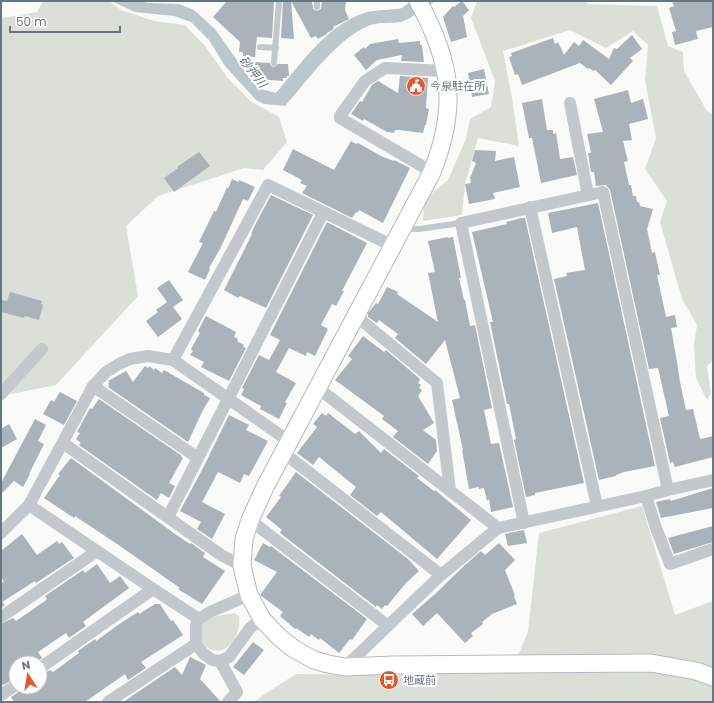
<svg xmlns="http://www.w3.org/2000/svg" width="714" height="703" font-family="Poppins,'Noto Sans JP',sans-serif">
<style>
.green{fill:#dadfd7}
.water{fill:#bbc7cb}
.building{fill:#aab3b9}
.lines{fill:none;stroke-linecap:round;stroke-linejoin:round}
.secondary-casing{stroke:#b3babf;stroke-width:19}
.lane{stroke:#c3c8cc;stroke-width:6}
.street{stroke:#c3c8cc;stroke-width:12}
.secondary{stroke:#fff;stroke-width:17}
.labels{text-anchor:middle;stroke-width:4;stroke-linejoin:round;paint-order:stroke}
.poi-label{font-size:11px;fill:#657683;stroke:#fff;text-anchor:start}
.water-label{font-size:12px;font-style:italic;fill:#60757c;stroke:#fff}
</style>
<rect width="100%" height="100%" fill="#fafaf8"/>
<g class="green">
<path d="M43,1H109L121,10L154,21L185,25L205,46L227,77L250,101L279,117L287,142L263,170L244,168L158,196L126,226L138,296L56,385L1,396V18L37,12Z"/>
<path d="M477,1H586L588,4L657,6L668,46L683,52L684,71L707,111L713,114V361L707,366L711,393L707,400L696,378L694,344L697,325L682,299L660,222L667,201L645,169L656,138L645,80L648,45L633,31L606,48L570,30L503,51L512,98L519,146L478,138L465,184L462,215L423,221L424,200L448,180L466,139L470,119L491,107L495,81L471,18Z"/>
<path d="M642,506L675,615L713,601V702H255L263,695L296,674L385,675L511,672L528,632L539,533Z"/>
<path d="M234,613L239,616C240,624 239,630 235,637C220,670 181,635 210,619C217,615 226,615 234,613Z"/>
</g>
<path class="water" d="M111,1H140L149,3L179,4L194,10L215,29L253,83L261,89L276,93C301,64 326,26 364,13C374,10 386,10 397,9C404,9 407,2 413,1C419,0 428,1 435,1C429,6 407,21 401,22C389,24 380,21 368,26C337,39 308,80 285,106L264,104L256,100L225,66L209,40L191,22L174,16L135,12Z"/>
<g class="building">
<path d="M227,1H274L272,38L257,37L255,57L243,56V52H239L240,42L213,17Z"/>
<path d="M283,1H312L313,9L317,11L321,9L322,1H346L345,10L349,19L333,27L334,29L327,33V34L318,39L316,36L311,38L291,1L294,39L281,38Z"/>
<path d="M462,1L469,10L463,16L467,37L451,42L443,17L453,6L454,7Z"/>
<path d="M672,1H713V27L696,31L698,39L675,45L672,32L676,31L669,8L674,6Z"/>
<path d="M632,35L642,49L630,58L633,61L611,85L595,70L594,71L589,68L588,69L580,63L522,85L518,74L515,75L509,57L512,56L511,53L553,38L555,44L558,42L564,55L574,42L579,46L583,40L609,59L614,48L617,49Z"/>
<path d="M398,39L399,43L420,41V45H422L424,62L401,61L402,55L377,60L366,70L354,55L364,47L365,49L370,44Z"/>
<path d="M254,62L270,63L271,66L274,67L278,64H288L289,76H287V78H283V81L257,79V75H253Z"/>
<path d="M484,69L489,94L472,97L468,73Z"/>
<path d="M400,76L428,78L426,108L429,109L426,125H425L423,133L399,130H395L394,133L387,132L364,119L363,121L351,114L360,101L362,102L372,85L378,81L398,93Z"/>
<path d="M628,90L631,103L643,99L648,119L629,124L632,140L623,141L628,161L624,162L629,185H631L633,196H636L637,202H639L640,206L653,209L647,229L652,253L655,252L660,275H657L666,317L675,315L677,327L671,328L677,362L680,382L686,410L693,409L700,439L713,436V457L675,467L673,462L670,463L660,418L669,416L658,368L649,369L610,190L606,185L596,186L594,172H591L588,153H591L587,134L603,132L594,99Z"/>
<path d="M542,99L547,130H553V134L556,133L560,159L573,157L577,175L541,183L532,138H529L522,103Z"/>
<path d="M351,141L356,144L358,143L381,156L394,161V160L410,168L383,223L359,210L357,213L356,212L352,218L302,193L307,186L300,183L302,180L283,170L293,149L334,170Z"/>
<path d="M475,150L496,151L495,161L514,157L520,187L493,193L495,199L469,204L465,184L471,183L470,178L476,163L472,161Z"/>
<path d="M199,152L210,166L174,192L164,178L178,168L177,167Z"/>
<path d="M232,179L239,182V180L255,187L248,201L243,199L221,247L209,268L210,269L205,280L188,272L203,243L199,242L214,211L216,212L227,187L228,189Z"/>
<path d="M271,195L313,215L266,308L240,296L238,298L224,290L252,234H251L255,225Z"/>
<path d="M598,203L655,466L624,472L616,475V476L599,480L554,279L567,276L566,273L585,270L577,227L552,233L548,213Z"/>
<path d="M521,218H525L584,483L535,493V495L526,497L514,440L516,439L509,404H507L490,322H493L472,232L507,224L506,222Z"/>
<path d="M327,222L367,243L342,291H344L336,306L332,304L321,325L328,329L315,356L307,352L306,356L289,348L276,372L296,383L285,402L287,403L279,419L260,409L261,406L241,395L244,389L242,388L259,355L269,360L280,340L270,335Z"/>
<path d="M448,237V238L453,237L461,278H459L464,300H465L470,326L475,325L492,408L484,410L491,444L499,443L513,507L491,512L489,499L487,501L484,488L479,489V487L469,489L462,450H463L452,400L460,398L445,340L426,364L395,338L398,334L379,320L377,323L368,317V313L376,303L378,304L387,287L398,292L397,294L438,322L428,273L435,272L428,241Z"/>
<path d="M169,280L183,300L173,307L182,319L158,337L146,321L158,312L156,310L167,302L157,288Z"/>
<path d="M10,292L42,301L41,304L43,305L39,320L25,316L24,318L1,312V300L7,301Z"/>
<path d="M206,316L236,332L234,337L238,339L237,341L244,345L243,347L246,348L229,381L201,367L204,362L190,355L193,351L191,349L200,333L198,331Z"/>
<path d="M363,336L384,352L386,350L420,379L418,383L421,385L419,388L422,390L418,396L434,423L423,430L436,440L437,451L428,464L393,437L398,431L382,419L384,416L335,380L352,359L348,356Z"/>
<path d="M145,366L148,368L149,366L154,370L155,368L162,373L164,370L204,393V395L210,398L202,412L188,442L108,387L109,385L108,383H110L108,381L126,371L133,382Z"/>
<path d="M60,392L77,401L64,425L43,414L51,400L54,402Z"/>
<path d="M99,399L182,456L181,457L183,458L169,483L175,486L169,498L161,493L157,500L154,498L79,445L81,443L76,439L80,433L77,432L90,408L92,409Z"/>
<path d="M322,413L326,416L328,413L355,434L359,431L381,453L384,449L419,476L417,478L434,491L435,490L471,520L437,559L381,512L377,516L350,495L356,487L319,457L313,465L297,453L317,427L313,424Z"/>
<path d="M229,415L249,425L246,430L268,441L249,476L244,474L240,483L218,472L202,502L225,514L212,539L197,529L201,522L180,511L203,468Z"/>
<path d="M35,419L46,425L38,441L44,444L29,474H30L23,487L14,481L1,494V483Z"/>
<path d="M9,424L17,439L1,448V429Z"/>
<path d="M71,458L175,534L190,544L191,543L205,553L203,557L225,571L202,604L178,589L180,588L120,546L75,516L74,518L44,498L60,475L58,474Z"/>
<path d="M296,472L408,559L419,571L406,583L387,606L385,605L382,609L377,605L376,607L280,533L282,530L266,517L281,497L279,496Z"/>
<path d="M713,488V508L661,518L656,502L670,499L671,501Z"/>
<path d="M713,526V542L674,554L668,538Z"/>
<path d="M524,530L527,543L508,546L505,534Z"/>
<path d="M22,534L37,555L57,541L59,544L62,542L74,558L36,583L35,581L2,602L5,605L1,608V584L4,581L1,577V551Z"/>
<path d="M263,543L270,547L271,546L367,619L352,640L350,639L339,653L320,638L319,640L311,634L309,637L296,628L295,629L280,616L283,612L260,595L277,572L254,560Z"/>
<path d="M499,543L515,560L505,570L515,595L514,596L517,604L492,614L482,622L483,624L471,633L473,636L465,643L437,613L423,626L412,614L435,594L465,565L481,551L485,555Z"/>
<path d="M97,564L110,583L120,576L129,588L83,622L86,626L69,638L66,633L38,652L42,658L35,663H16V678L3,685L1,683V624L13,618L16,621L45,601L47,599L45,596L83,570L85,573Z"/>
<path d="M155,604H160L171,621L173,620L183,635L141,662L146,668L128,680L125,674L85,702H14L11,697L20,691L23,687H40V675L50,670L53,672L79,653L78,651L95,639L96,641L118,625L138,612L139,614Z"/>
<path d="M253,642L264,650L244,675L233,667Z"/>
<path d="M190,657L206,665L200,679L221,702H123L175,667L182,675Z"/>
</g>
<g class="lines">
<defs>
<path id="secondary" d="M418,1C452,62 458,107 432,172L265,487L250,520L244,539L242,566L249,595L262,619L279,637L294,649L314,660L328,664L345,667L394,665L651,663L696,671L713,677"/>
</defs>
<use href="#secondary" class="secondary-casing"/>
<g class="lane">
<path d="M317,7V1"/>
<path d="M260,47L276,48"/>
<path d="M274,63L279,1"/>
<path d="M404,229H419L461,223"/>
</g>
<g class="street">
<path d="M570,103L588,195"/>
<path d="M432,172L340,118V116L365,81L385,68L446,71"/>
<path d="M530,207L597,506"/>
<path d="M356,316L437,383L450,491"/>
<path d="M173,360L268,185L393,246"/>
<path d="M93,386L198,458"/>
<path d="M318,388L498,528"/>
<path d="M1,394L42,349"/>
<path d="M63,443L221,555L242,566"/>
<path d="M284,453L441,575"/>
<path d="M668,490L713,480"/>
<path d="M646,496L656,528L670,564L713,549"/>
<path d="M29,505L153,589L199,619"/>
<path d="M168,517L323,213"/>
<path d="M250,520L387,625"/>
<path d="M1,533L29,505L93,386L106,372L119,364L130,359L148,356L173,360L290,442"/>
<path d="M1,617L97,551"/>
<path d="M220,661L229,657L250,628L262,619"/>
<path d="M345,667L441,575L498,528L646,496L668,490L603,192L461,223L524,523"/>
<path d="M40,668L153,589"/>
<path d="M1,695L16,685"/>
<path d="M108,702L196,644"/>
<path d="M228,702L237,692L220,661L212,660L203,653L196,644V625L199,619L210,612L249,595"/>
</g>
<use href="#secondary" class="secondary"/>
</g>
<defs>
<symbol id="civic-disc" viewBox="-11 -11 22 22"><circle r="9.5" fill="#e4572e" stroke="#fff"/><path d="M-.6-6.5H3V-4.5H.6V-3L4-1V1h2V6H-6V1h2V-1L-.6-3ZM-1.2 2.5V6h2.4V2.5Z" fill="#fff"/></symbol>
<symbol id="bus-disc" viewBox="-11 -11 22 22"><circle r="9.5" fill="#e4572e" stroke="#fff"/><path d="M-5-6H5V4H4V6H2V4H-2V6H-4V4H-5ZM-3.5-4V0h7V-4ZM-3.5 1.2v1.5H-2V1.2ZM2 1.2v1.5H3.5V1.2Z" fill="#fff"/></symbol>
</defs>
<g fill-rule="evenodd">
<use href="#civic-disc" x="405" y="75" width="22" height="22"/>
<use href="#bus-disc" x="378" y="669" width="22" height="22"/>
</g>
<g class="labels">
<g class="poi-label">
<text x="430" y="90">今泉駐在所</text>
<text x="403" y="684">地蔵前</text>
</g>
<g class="water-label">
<text transform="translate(253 72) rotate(52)" y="4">砂押川</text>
</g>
</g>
<rect width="714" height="703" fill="none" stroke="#657683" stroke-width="4"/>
<g transform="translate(28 675) rotate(348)"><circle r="19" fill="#ffffff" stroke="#c1c8cd"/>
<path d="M0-3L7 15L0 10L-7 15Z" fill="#e4572e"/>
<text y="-6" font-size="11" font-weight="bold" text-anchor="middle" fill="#657683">N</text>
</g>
<path d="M10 26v6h110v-6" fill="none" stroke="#657683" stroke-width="2"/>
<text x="16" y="26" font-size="12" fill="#657683" stroke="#ffffff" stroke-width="3" paint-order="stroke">50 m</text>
</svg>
